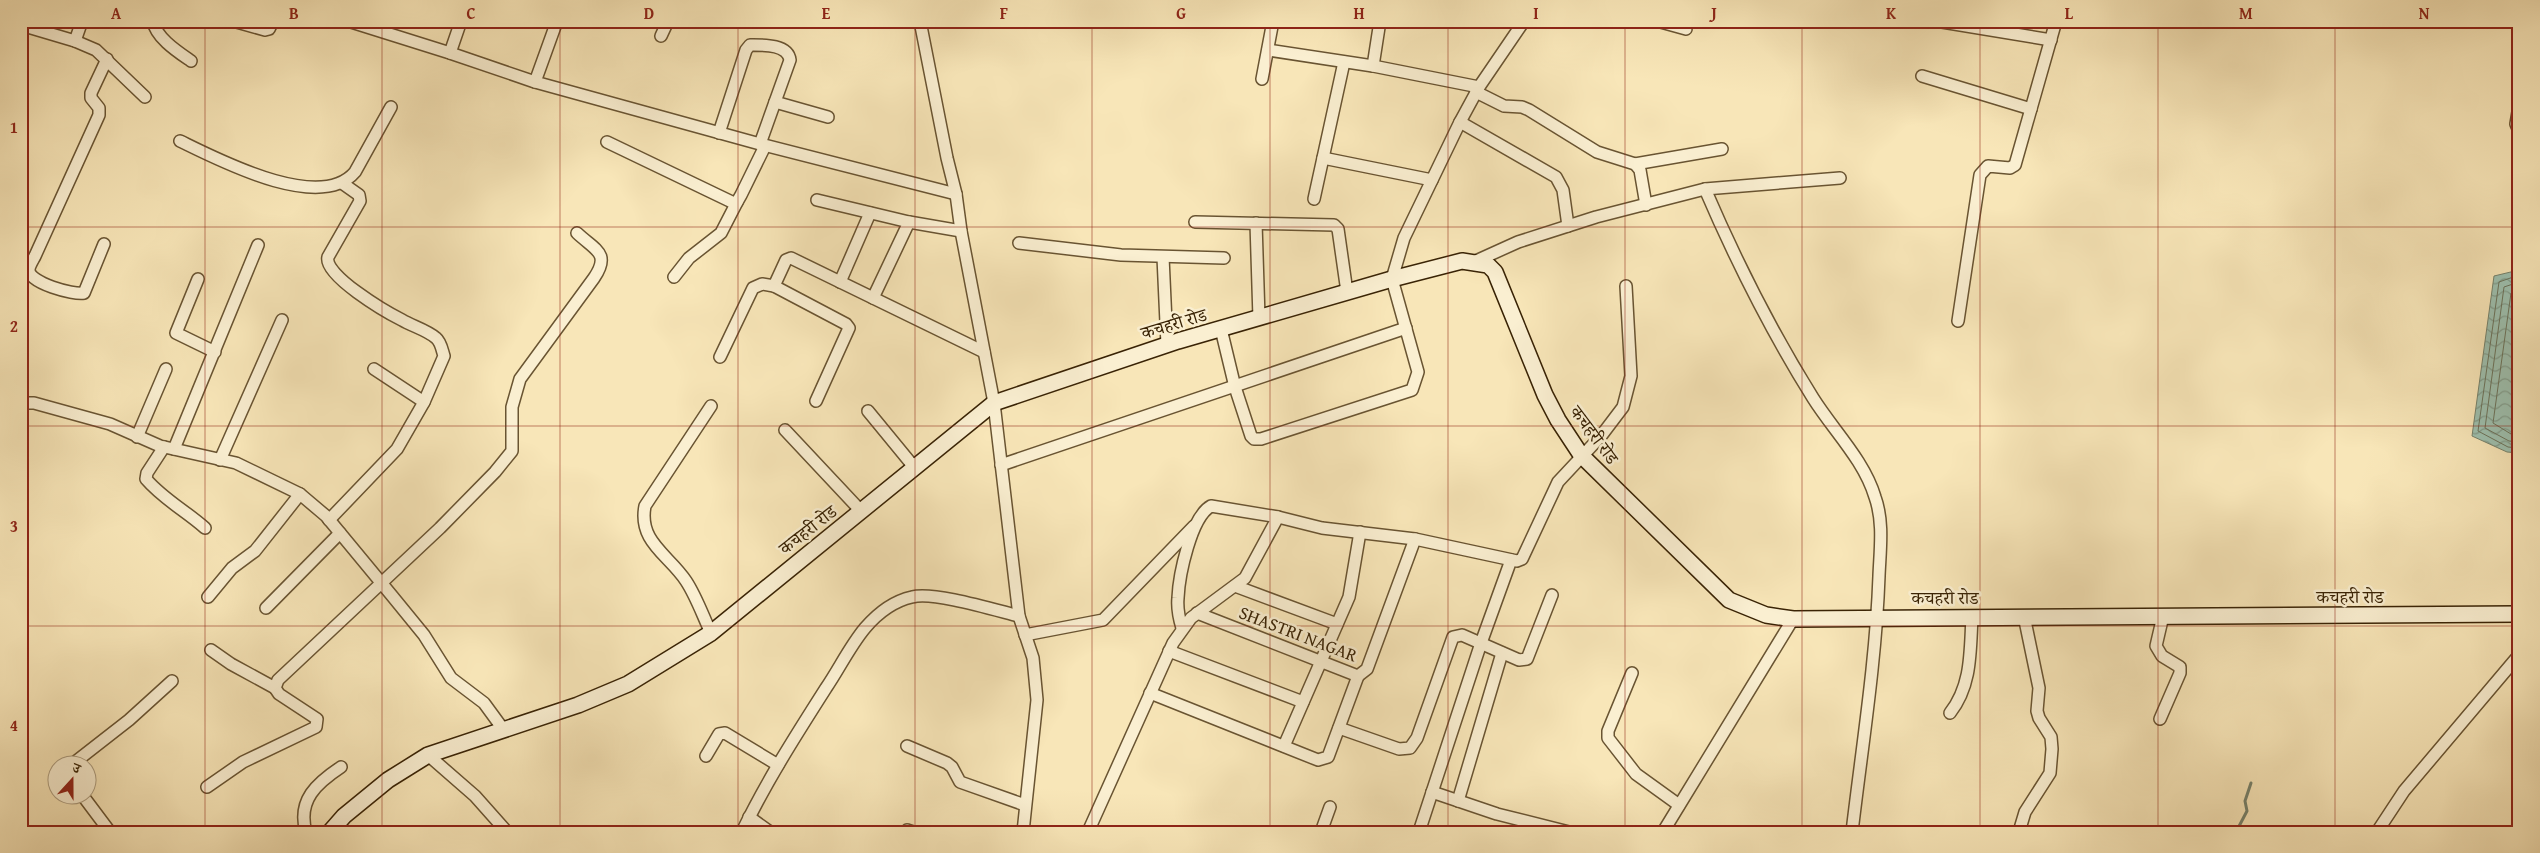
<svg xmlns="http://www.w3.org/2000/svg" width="2540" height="853" font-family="'Gentium Book Plus','Noto Serif Devanagari',serif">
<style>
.water{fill:url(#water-waves);stroke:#75816b}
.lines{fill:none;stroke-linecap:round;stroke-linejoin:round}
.shore{stroke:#6b725a;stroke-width:1}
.stream{stroke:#75816b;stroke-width:3}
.street-casing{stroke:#695432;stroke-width:14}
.secondary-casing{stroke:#392305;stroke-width:18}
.street{stroke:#faefd1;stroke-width:11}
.secondary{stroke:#faefd1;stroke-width:15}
.grid{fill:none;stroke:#8f2418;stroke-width:1;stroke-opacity:0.55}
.labels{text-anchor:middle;stroke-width:5;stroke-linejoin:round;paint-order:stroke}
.street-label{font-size:18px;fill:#392305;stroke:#faefd1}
.neatline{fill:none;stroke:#8f2418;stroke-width:2}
.grid-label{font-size:16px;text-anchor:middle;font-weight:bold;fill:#8f2418}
</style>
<defs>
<pattern id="water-waves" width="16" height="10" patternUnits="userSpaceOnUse" patternTransform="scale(1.25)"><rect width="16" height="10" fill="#9dc0af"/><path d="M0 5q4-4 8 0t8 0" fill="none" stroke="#819c8c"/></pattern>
</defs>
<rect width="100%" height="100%" fill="#f8e6b8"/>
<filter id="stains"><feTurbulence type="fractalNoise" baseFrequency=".004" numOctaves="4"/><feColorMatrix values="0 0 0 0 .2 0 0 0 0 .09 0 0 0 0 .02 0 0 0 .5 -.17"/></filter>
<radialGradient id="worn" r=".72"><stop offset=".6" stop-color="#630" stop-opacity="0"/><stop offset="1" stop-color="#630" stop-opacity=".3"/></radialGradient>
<path class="water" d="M2519,270V453L2507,452L2472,436L2494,276Z"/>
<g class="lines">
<g class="shore">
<path d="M2519,275L2499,282L2478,431L2508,447L2519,448"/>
<path d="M2519,282L2504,287L2485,428L2509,441L2519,442"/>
<path d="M2519,289L2511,293L2493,423L2511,434H2519"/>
</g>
<path class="stream" d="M2236,832L2247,811L2245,801L2251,783"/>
<defs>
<g id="street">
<path d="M153,21C156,38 178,52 191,61"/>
<path d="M233,21L265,30L269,29L273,21"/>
<path d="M348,21L450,53L535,82L760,144L956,194"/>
<path d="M920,21L947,158L956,194L961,231L994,403L1019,616L1033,658L1037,700L1023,832"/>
<path d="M1657,21L1686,29"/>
<path d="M1936,21L2051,40"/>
<path d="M21,25L75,41L96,50L145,97"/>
<path d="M661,36L668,21"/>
<path d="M75,41L82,21"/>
<path d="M1268,50L1373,66L1479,87"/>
<path d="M450,53L461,21"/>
<path d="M1373,66L1380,21"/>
<path d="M1922,76L2031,109"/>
<path d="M1262,79L1273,21"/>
<path d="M535,82L557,21"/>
<path d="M1476,92L1504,106L1522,107L1529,110L1597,152L1635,164L1640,170L1646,205"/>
<path d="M775,102L828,117"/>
<path d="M2519,106L2516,124L2519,131"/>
<path d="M1460,122L1556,177L1563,190L1568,226"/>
<path d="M719,133L746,50L750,45C763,45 788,44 790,60L760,144"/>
<path d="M180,141C219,160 320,213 355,172L391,107"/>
<path d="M607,142L734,203L737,202L741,195L765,146"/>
<path d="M1323,158L1432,180"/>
<path d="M1635,164L1722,149"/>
<path d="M1705,189C1736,261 1771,331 1813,398C1833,430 1864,460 1875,497C1884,522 1880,550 1879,576C1876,661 1862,747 1852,832"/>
<path d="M1314,199L1344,62"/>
<path d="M817,200L909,222L961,231"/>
<path d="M1195,222L1334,225L1338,229L1347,292"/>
<path d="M1256,223L1259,318"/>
<path d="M1019,243L1121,255L1224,258"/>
<path d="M104,244L84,293C73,295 29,283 29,270C29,266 33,260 35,256L99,115V108L91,98V93L107,59"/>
<path d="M1163,257L1167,345"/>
<path d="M1476,261L1518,242L1596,217L1705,189L1840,178"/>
<path d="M674,277L689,258L721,233L737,202"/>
<path d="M198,279L176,333L215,352"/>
<path d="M840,282L870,213"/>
<path d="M774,286L786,260L791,258L984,352"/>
<path d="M873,298L909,222"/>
<path d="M1958,321L1980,175L1988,166L2010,168L2015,165L2056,21"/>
<path d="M1221,329L1235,387L1251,436L1254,439H1261L1412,390L1418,372L1392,279L1404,238L1460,122L1479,87L1524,21"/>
<path d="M720,357L753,288L762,284L774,286L846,324L849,328L816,401"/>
<path d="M374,369L424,402"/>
<path d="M21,403H34L110,424L160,446L236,463L300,494L326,516L393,597L424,635L451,678L484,703L503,729"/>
<path d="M711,406L645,506C638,542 669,555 686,581C696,596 703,616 711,633"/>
<path d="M868,411L914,467"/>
<path d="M785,430L861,511"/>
<path d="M137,437L166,369"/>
<path d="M164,447L147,473L146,479C163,499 186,511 205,528"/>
<path d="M174,449L258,245"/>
<path d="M220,460L282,320"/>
<path d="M1001,465L1406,328"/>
<path d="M329,520L397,449L424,402L444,356C442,350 441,342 436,338C427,330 412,326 402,320C386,312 323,275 328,257L360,201L359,195L342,183"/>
<path d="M1235,586L1337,624"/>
<path d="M208,597L232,568L255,551L300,494"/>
<path d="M266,608L340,533"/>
<path d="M1197,613L1358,676L1367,669L1415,539"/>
<path d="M1182,628C1179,618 1177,608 1178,598C1179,575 1191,517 1211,506L1278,517L1322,528L1415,539L1517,561L1522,559L1558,482L1601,436L1623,407L1631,376L1626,286"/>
<path d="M1025,635L1103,620L1194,526"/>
<path d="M211,650L231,664L275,688"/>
<path d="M1169,651L1303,702"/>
<path d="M1632,673L1608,731V738L1636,774L1679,805"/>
<path d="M1150,693L1318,760L1328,757L1358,676"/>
<path d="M1950,713C1972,685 1970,651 1972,617"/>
<path d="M2160,719L2180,673V667L2162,656L2156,646L2163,616"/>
<path d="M1339,728L1399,749L1410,748L1417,738L1453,637L1462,635L1519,660L1527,659L1552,595"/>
<path d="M907,746L947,763L952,767L960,782L1025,805"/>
<path d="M1284,746L1349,597L1360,532"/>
<path d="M428,755L475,796L507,832"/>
<path d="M706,756L719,734L725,733L778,765"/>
<path d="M70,766L129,720L172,681"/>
<path d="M207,787L243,762L316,727L317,719L279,694L275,688L278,680L440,528L495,472L512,451V407L520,379L594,278C611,253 595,250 577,233"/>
<path d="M1432,792L1497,814L1569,832"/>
<path d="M83,796L110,832"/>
<path d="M1458,801L1502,653"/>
<path d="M749,817L770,832"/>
<path d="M907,830L913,832"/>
<path d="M306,832C297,800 317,783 341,767"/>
<path d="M742,832C766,782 796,735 826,688C839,669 850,646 865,628C877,614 894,601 912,597C933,591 995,610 1019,616"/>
<path d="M1088,832L1173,643L1191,618L1245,578L1278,517"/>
<path d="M1321,832L1330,807"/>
<path d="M1419,832L1481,643L1511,560"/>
<path d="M1663,832L1793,619"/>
<path d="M2019,832L2025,812L2050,773L2052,749L2051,737L2039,718L2037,711L2039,688L2024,616"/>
<path d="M2377,832L2404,791L2519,655"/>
</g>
<path id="secondary" d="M330,832L344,816L388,780L428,755L578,705L628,684L711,633L994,403L1178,341L1392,279L1462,261L1488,265L1495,272L1545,395L1558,420L1581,455L1729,600L1766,615L1793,619L2519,614"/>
</defs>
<use href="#street" class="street-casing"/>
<use href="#secondary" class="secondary-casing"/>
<use href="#street" class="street"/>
<use href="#secondary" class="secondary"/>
</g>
<path class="grid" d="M205,21V832M382,21V832M560,21V832M738,21V832M915,21V832M1092,21V832M1270,21V832M1448,21V832M1625,21V832M1802,21V832M1980,21V832M2158,21V832M2335,21V832M21,227H2519M21,426H2519M21,626H2519"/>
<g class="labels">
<g class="street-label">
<text transform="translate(1174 324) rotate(-17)" y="6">कचहरी रोड</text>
<text transform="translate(1594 435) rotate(53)" y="6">कचहरी रोड</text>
<text transform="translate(808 530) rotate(-38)" y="6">कचहरी रोड</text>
<text x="2350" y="603">कचहरी रोड</text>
<text x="1945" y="604">कचहरी रोड</text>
<text transform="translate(1298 634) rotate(21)" y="6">SHASTRI NAGAR</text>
</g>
</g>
<rect width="2540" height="853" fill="none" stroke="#f8e6b8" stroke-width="55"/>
<g transform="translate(72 780) rotate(21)"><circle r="24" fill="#faefd1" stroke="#ad9d7f"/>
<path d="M0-4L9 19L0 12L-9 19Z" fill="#8f2418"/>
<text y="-8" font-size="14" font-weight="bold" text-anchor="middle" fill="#392305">उ</text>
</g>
<rect x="28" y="28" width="2484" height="798" class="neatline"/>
<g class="grid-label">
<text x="116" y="19">A</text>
<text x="294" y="19">B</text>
<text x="471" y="19">C</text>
<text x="649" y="19">D</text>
<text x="826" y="19">E</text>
<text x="1004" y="19">F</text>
<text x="1181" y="19">G</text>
<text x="1359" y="19">H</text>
<text x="1536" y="19">I</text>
<text x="1714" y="19">J</text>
<text x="1891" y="19">K</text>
<text x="2069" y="19">L</text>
<text x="2246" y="19">M</text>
<text x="2424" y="19">N</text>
<text x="14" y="133">1</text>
<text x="14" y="332">2</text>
<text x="14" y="532">3</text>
<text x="14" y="731">4</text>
</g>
<rect width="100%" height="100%" filter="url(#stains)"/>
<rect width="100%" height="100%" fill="url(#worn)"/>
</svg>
